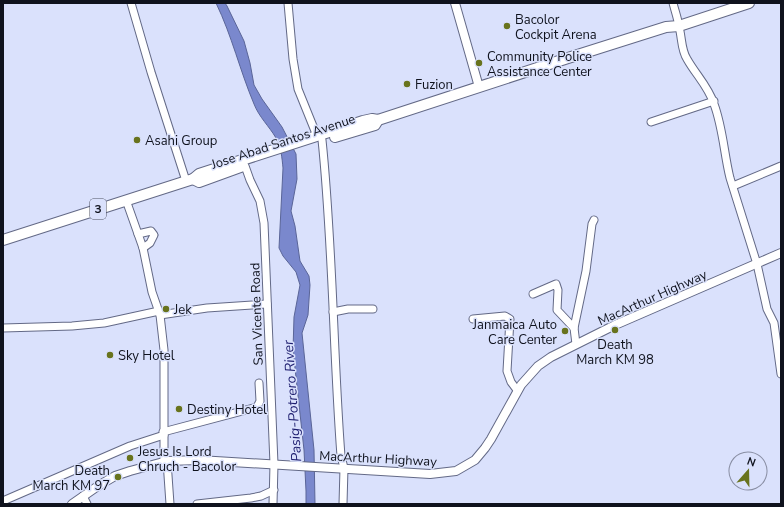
<svg xmlns="http://www.w3.org/2000/svg" width="784" height="507" font-family="'Nunito Sans',sans-serif">
<style>
.water{fill:#7a88cd;stroke:#5a6598}
.lines{fill:none;stroke-linecap:round;stroke-linejoin:round}
.minor-casing{stroke:#636986;stroke-width:9}
.major-casing{stroke:#636986;stroke-width:10}
.highway-casing{stroke:#636986;stroke-width:12}
.minor{stroke:#fff;stroke-width:7}
.major{stroke:#fff;stroke-width:8}
.highway{stroke:#fff;stroke-width:10}
.poi-dot{fill:#68731d;stroke:#dae1fc;stroke-width:1.5}
.labels{text-anchor:middle;stroke-width:3;stroke-linejoin:round;paint-order:stroke}
.shield{fill:#dae1fc;stroke:#4c5060;stroke-width:1}
.shield-label{font-size:12px;font-weight:bold;fill:#0f121d}
.poi-label{font-size:13px;fill:#0f121d;stroke:#dae1fc;text-anchor:start}
.street-label{font-size:13px;fill:#0f121d;stroke:#dae1fc}
.water-label{font-size:14px;font-style:italic;fill:#1d1d6e;stroke:#dae1fc}
</style>
<rect width="100%" height="100%" fill="#dae1fc"/>
<path class="water" d="M216,3H225L227,6L244,41L250,63L254,85L262,99L282,127L296,154L297,179L291,211L295,226L300,261L309,276L310,285L308,315L302,333L314,450L315,504H306V491L304,450L293,350L294,317L300,285L296,272L283,256L279,248L283,168C282,158 281,146 276,138C269,126 259,117 254,104C240,71 232,36 216,3Z"/>
<g class="lines">
<defs>
<g id="minor">
<path d="M131,3L151,72L186,181"/>
<path d="M288,3L293,59L298,89L317,136"/>
<path d="M673,3C675,11 678,19 679,27C682,37 681,50 687,59C696,75 708,86 714,104C723,128 724,154 730,178L757,264L767,309L774,323L781,374"/>
<path d="M651,122L714,101"/>
<path d="M322,140C333,245 333,351 341,456L344,468L343,504"/>
<path d="M245,166L250,180L260,201L264,223L274,464L273,504"/>
<path d="M733,186L781,166"/>
<path d="M126,200L143,248L152,292L160,315L164,350V462"/>
<path d="M138,234L151,231L154,235L150,243L143,248"/>
<path d="M533,294L556,284L558,290L557,310L574,328"/>
<path d="M333,312L348,309H373"/>
<path d="M160,315L207,308L267,304"/>
<path d="M473,319L505,316L510,319L507,371L511,382L517,390"/>
<path d="M3,328L72,326L104,323L159,311"/>
<path d="M576,344L574,328L586,271L592,224L594,220"/>
<path d="M163,432L257,407L260,401L259,383"/>
<path d="M167,461L170,504"/>
<path d="M83,496L87,504"/>
<path d="M3,501L130,446L164,435"/>
<path d="M197,504L251,498L261,496L274,490"/>
</g>
<g id="major">
<path d="M455,3L479,87"/>
<path d="M72,504L98,486L115,476L130,471L167,461L199,460L430,474L456,471L475,460L485,448L491,439L521,385L538,366L551,357L615,325L781,253"/>
</g>
<g id="highway">
<path d="M335,137L375,125L378,120"/>
<path d="M193,179L199,182L243,166"/>
<path d="M3,240L193,179L199,174L363,121L372,119L378,120L568,58L666,27L679,26L749,3"/>
</g>
</defs>
<use href="#minor" class="minor-casing"/>
<use href="#major" class="major-casing"/>
<use href="#highway" class="highway-casing"/>
<use href="#minor" class="minor"/>
<use href="#major" class="major"/>
<use href="#highway" class="highway"/>
</g>
<g class="poi-dot">
<circle cx="507" cy="26" r="4"/>
<circle cx="479" cy="63" r="4"/>
<circle cx="407" cy="84" r="4"/>
<circle cx="137" cy="140" r="4"/>
<circle cx="166" cy="309" r="4"/>
<circle cx="615" cy="330" r="4"/>
<circle cx="565" cy="331" r="4"/>
<circle cx="110" cy="355" r="4"/>
<circle cx="179" cy="409" r="4"/>
<circle cx="130" cy="458" r="4"/>
<circle cx="118" cy="477" r="4"/>
</g>
<g class="labels">
<rect class="shield" x="90" y="199" width="16" height="20" rx="3"/>
<g class="shield-label">
<text x="98" y="213">3</text>
</g>
<g class="poi-label">
<text x="515" y="24">Bacolor<tspan x="515" dy="15">Cockpit Arena</tspan></text>
<text x="487" y="61">Community Police<tspan x="487" dy="15">Assistance Center</tspan></text>
<text x="415" y="89">Fuzion</text>
<text x="145" y="145">Asahi Group</text>
<text x="174" y="314">Jek</text>
<text x="557" y="329" text-anchor="end">Janmaica Auto<tspan x="557" dy="15">Care Center</tspan></text>
<text x="615" y="349" text-anchor="middle">Death<tspan x="615" dy="15">March KM 98</tspan></text>
<text x="118" y="360">Sky Hotel</text>
<text x="187" y="414">Destiny Hotel</text>
<text x="138" y="456">Jesus Is Lord<tspan x="138" dy="15">Chruch - Bacolor</tspan></text>
<text x="110" y="475" text-anchor="end">Death<tspan x="110" dy="15">March KM 97</tspan></text>
</g>
<g class="street-label">
<text transform="translate(283 141) rotate(-18)" y="5">Jose Abad Santos Avenue</text>
<text transform="translate(652 297) rotate(-24)" y="5">MacArthur Highway</text>
<text transform="translate(256 314) rotate(-92)" y="5">San Vicente Road</text>
<text transform="translate(378 458) rotate(3)" y="5">MacArthur Highway</text>
</g>
<g class="water-label">
<text transform="translate(292 401) rotate(-94)" y="5">Pasig-Potrero River</text>
</g>
</g>
<rect width="784" height="507" fill="none" stroke="#0f121d" stroke-width="8"/>
<g transform="translate(748 471) rotate(20)"><circle r="19" fill="#dae1fc" stroke="#898ea3"/>
<path d="M0-3L7 15L0 10L-7 15Z" fill="#68731d"/>
<text y="-6" font-size="11" font-weight="bold" text-anchor="middle" fill="#0f121d">N</text>
</g>
</svg>
